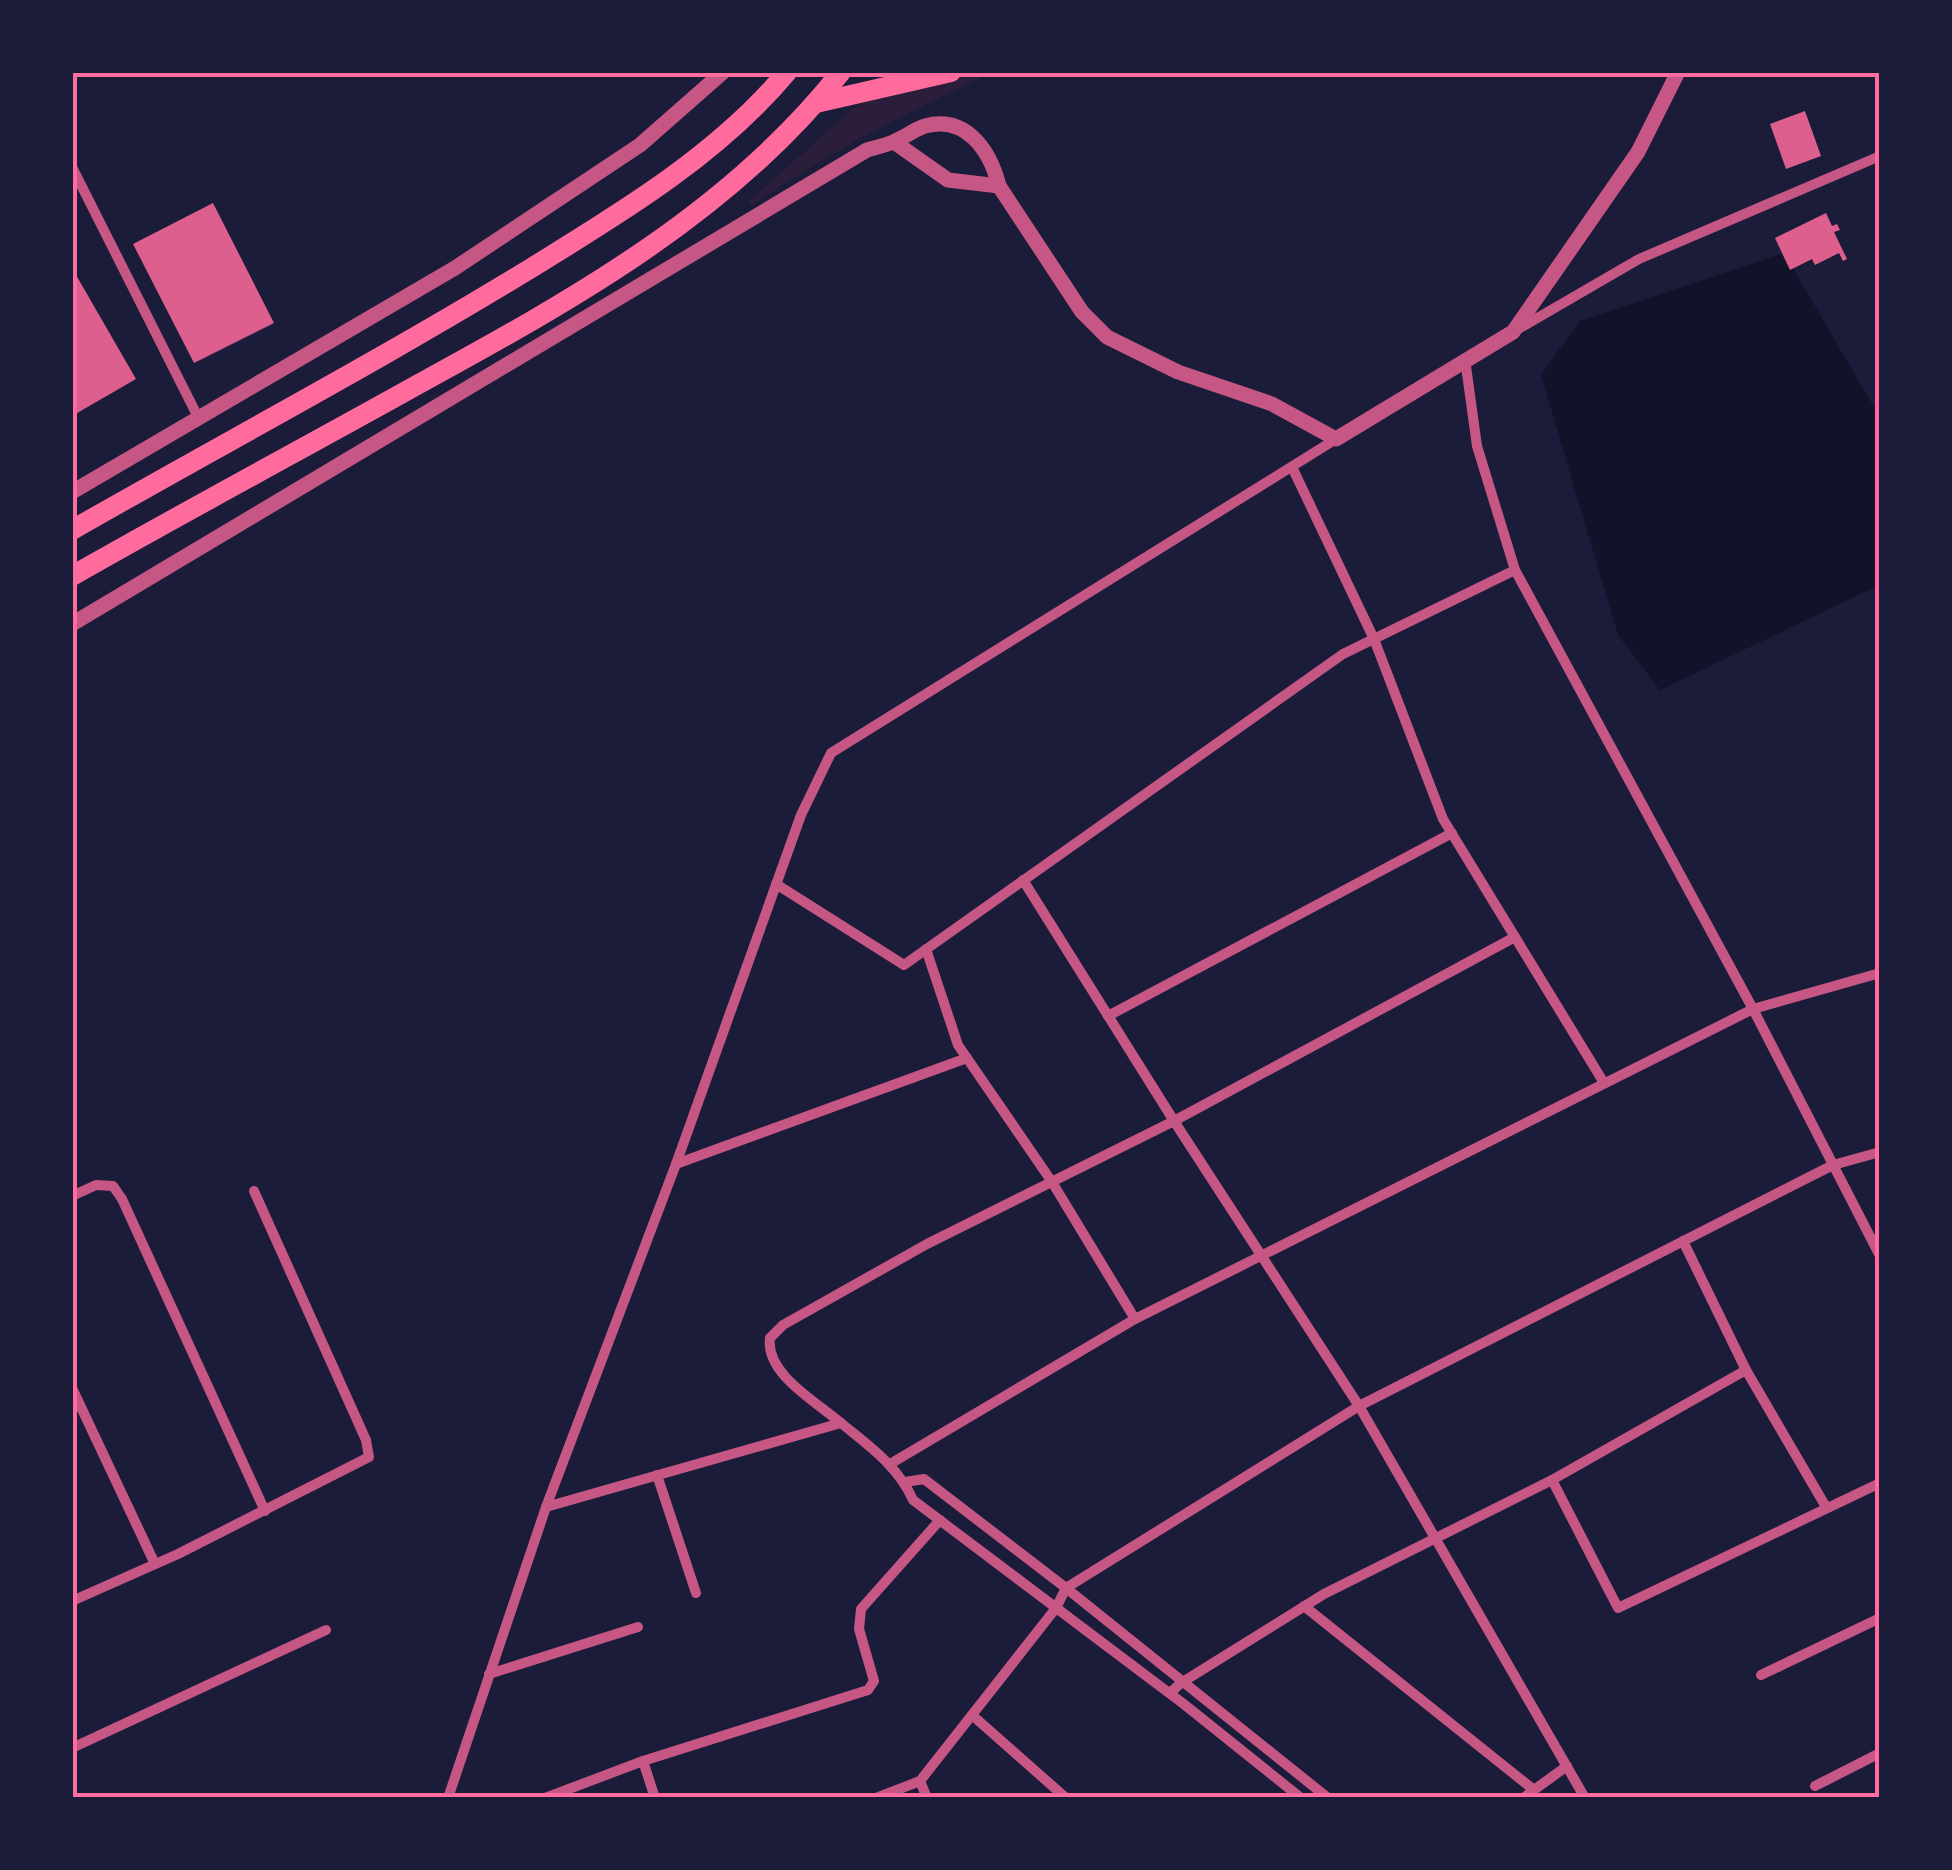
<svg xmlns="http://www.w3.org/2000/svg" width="1952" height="1870" font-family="'Fira Sans',sans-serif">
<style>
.green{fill:#2a1e3b}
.water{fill:#12122b}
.building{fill:#dd5f8e}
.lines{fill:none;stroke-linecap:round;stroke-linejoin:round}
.minor{stroke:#c65784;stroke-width:10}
.tertiary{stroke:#c65784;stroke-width:15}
.trunk{stroke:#ff6b9d;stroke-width:20}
.neatline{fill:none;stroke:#ff6b9d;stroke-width:4}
</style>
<rect width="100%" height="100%" fill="#1b1b3a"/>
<path class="green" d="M977,73L981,78C898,117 827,154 751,206L748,202L853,108L871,99Z"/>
<path class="water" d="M1784,253L1879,416V585L1660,690L1618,635L1541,375L1580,321Z"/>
<g class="building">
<path d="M1805,111L1821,156L1786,169L1770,124Z"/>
<path d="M213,203L274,323L194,363L133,244Z"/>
<path d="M1826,213L1832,226L1837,224L1840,230L1834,232L1847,259L1843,261L1839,253L1815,265L1812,259L1790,270L1775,238Z"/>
<path d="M72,268L136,379L72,416Z"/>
</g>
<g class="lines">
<g class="minor">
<path d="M72,167L199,419"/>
<path d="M1520,328L1639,259L1880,156"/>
<path d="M1465,359L1477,446L1515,570L1753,1009L1880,1256"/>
<path d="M1292,467L1374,639L1443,819L1604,1083"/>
<path d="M1023,880L1174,1121L1359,1406L1833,1165L1880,1152"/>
<path d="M776,884L904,965L1343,654L1515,570"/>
<path d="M926,949L958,1045L1052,1182L1135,1319"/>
<path d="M1108,1016L1452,833"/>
<path d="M676,1164L967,1058"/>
<path d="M72,1196L96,1185L113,1186L122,1199L265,1511"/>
<path d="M1683,1241L1746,1370L1826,1507"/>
<path d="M72,1388L155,1564"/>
<path d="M841,1423C817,1402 765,1374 770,1338L783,1325L927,1244L1174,1121L1515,937"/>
<path d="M890,1464L1135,1319L1753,1009L1880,973"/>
<path d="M657,1475L696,1593"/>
<path d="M1552,1480L1618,1608L1880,1483"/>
<path d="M905,1482L924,1479L1066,1588L1328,1798"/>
<path d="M546,1507L676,1164L801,815L831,753L1336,439"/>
<path d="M72,1601L178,1554L369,1457L366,1440L254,1191"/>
<path d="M1304,1606L1534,1790"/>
<path d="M489,1674L638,1627"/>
<path d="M1761,1675L1880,1618"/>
<path d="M1170,1693L1181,1683L1324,1594L1552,1480L1746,1370"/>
<path d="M972,1715L1066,1798"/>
<path d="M72,1748L326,1630"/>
<path d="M643,1761L868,1690L874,1681L859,1629L861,1609L940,1520"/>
<path d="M920,1781L927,1798"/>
<path d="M1815,1786L1880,1753"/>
<path d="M448,1798L546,1507L841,1423C869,1446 898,1466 913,1500L1185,1705L1301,1798"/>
<path d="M545,1798L643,1761L655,1798"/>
<path d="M876,1798L920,1781L1056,1608L1066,1588L1359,1406L1585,1798"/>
<path d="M1523,1798L1567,1766"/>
</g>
<g class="tertiary">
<path d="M999,186L1082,312L1107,337L1178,372L1272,404L1336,439L1513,332L1638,152L1678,72"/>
<path d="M72,492L455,268L640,145L723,72"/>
<path d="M72,624L867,150C877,147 888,145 897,140C907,136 915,129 925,126C966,115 990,150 999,186L948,180L894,142"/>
</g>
<g class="trunk">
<path d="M816,103L951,72"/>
<path d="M72,530C224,443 379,361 528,270C619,214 718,155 787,72"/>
<path d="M72,576C186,511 302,449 417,385C572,300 730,213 841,72"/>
</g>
</g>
<rect width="1952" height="1870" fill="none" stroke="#1b1b3a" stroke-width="150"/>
<rect x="75" y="75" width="1802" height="1720" class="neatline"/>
</svg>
